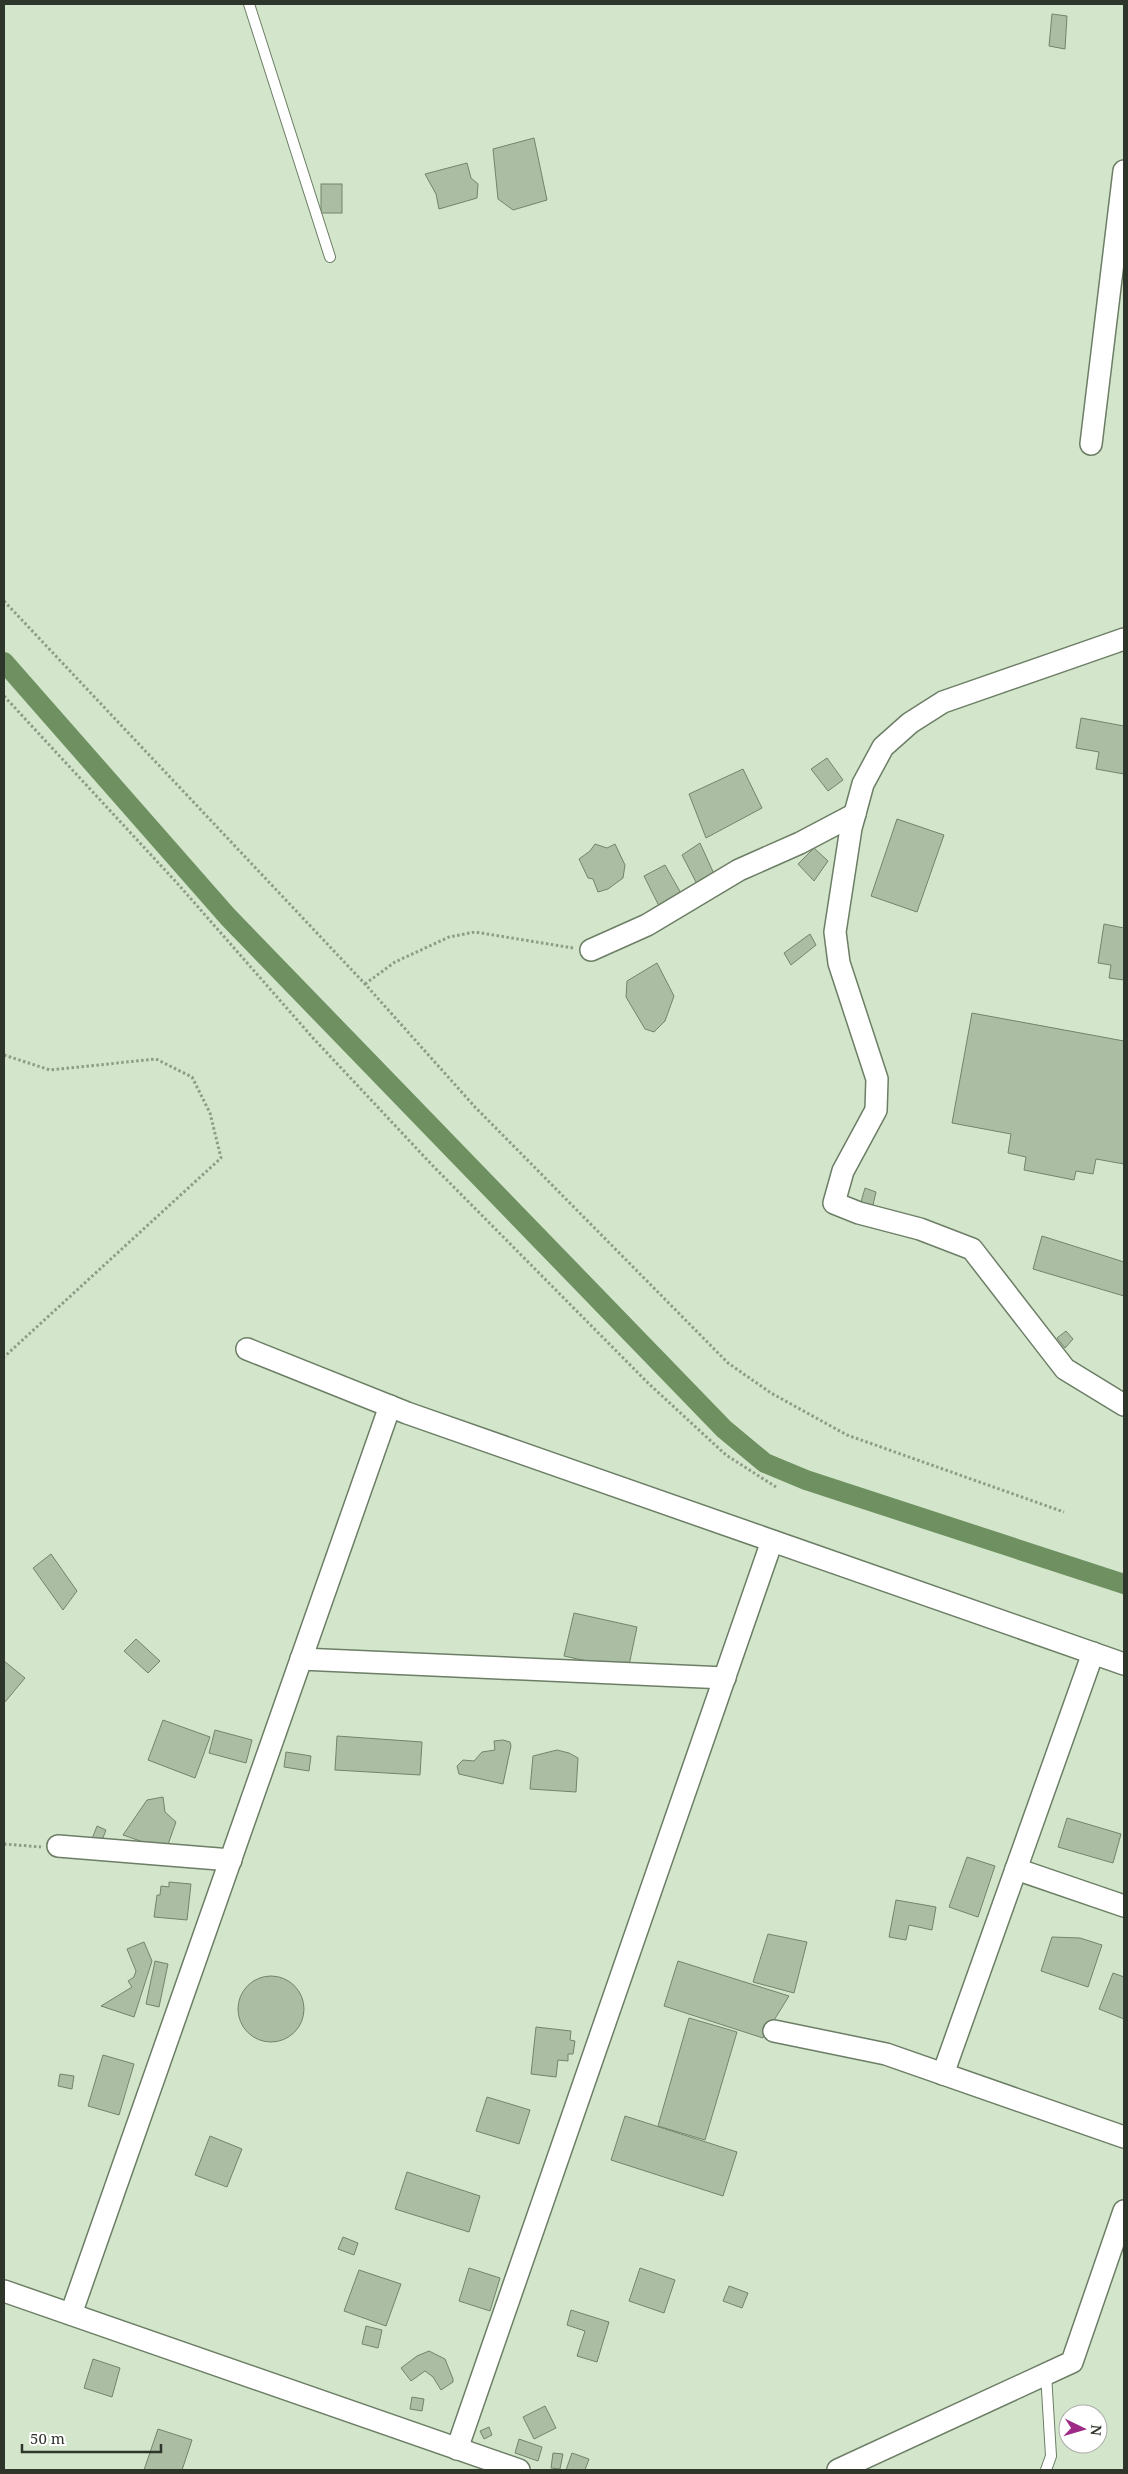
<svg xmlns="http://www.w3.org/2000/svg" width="1128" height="2474" font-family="'Noto Serif',serif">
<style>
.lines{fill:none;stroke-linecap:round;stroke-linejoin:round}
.canal{stroke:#6f9162;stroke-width:20}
.building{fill:#abbea4;stroke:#73846c}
.service-casing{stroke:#6c7e65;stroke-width:12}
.minor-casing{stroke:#6c7e65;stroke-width:24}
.path{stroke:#8e9c88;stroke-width:3;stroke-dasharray:2.5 2.5;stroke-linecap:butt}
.service{stroke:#fff;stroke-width:10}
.minor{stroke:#fff;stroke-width:21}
</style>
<rect width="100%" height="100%" fill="#d3e6cb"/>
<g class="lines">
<path class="canal" d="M4,662L228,917L724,1429L765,1463L806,1480L1124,1584"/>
</g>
<g class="building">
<path d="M1052,14L1067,16L1065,49L1049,46Z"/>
<path d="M534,138L547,200L513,210L498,199L493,149Z"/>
<path d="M467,163L471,178L478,184L477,198L439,209L436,194L425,174Z"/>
<rect x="321" y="184" width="21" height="29"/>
<path d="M1081,718L1124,726V774L1096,769L1099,752L1076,748Z"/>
<path d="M827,758L843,780L828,791L811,769Z"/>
<path d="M743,769L762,808L706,838L689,794Z"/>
<path d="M897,819L944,835L917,912L871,896Z"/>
<path d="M700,843L715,876L698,886L682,855Z"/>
<path d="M595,844L607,848L615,844L625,865L623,878L608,889L598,892L593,879L588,878L579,859L590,851Z"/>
<path d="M814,848L828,861L814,881L798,864Z"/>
<path d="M665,865L682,895L660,908L644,876Z"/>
<path d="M1104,924L1124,928V980L1109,978L1111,965L1098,963Z"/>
<path d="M810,934L816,945L791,965L784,953Z"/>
<path d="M657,963L674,996L665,1021L654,1032L645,1029L626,997L627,981Z"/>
<path d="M972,1013L1124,1041V1164L1096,1159L1093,1174L1076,1171L1074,1180L1024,1170L1026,1157L1008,1153L1011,1134L952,1123Z"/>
<path d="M865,1188L876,1192L873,1205L861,1202Z"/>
<path d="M1042,1236L1124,1262V1296L1033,1269Z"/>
<path d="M1066,1331L1073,1339L1065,1348L1057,1338Z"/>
<path d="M51,1554L77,1591L63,1610L33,1568Z"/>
<path d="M574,1613L637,1627L628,1670L564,1656Z"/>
<path d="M136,1639L160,1661L148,1673L124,1651Z"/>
<path d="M4,1661L25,1678L5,1702L4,1701Z"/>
<path d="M163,1720L210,1737L195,1778L148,1760Z"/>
<path d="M215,1730L252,1740L246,1763L209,1753Z"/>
<path d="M337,1736L422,1742L420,1775L335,1770Z"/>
<path d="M503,1740L510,1742L511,1746L503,1784L459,1774L457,1766L463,1760L474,1761L482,1752L495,1750L494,1741Z"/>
<path d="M557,1750L569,1753L578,1758L576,1792L530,1789L533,1756Z"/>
<path d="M286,1752L311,1756L309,1771L284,1767Z"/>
<path d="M163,1797L165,1812L176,1822L166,1850L123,1835L147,1800Z"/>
<path d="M1067,1818L1121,1834L1113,1863L1058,1847Z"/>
<path d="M97,1826L106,1830L99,1848L90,1844Z"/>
<path d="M967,1857L995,1866L978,1917L949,1907Z"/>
<path d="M169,1882L191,1884L187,1920L154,1917L157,1895H160L161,1886L169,1887Z"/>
<path d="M896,1900L936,1907L932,1930L909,1925L906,1940L889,1937Z"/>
<path d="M768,1934L807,1942L794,1993L753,1982Z"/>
<path d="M1052,1937L1080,1938L1102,1945L1088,1987L1041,1971Z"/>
<path d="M144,1942L152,1961L134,2017L101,2006L132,1987L128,1981L134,1977L136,1971L127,1949Z"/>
<path d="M155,1961L168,1964L159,2007L146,2004Z"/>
<path d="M678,1961L789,1996L763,2038L664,2006Z"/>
<path d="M1113,1973L1124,1977V2019L1099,2009Z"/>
<circle cx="271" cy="2009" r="33"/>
<path d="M689,2018L737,2032L705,2140L658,2126Z"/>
<path d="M536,2027L571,2031L570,2040L575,2041L573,2054H568V2061L558,2060L556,2077L531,2074Z"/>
<path d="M103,2055L134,2064L119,2115L88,2106Z"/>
<path d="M60,2074L74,2076L72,2089L58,2086Z"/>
<path d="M487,2097L530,2110L519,2144L476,2131Z"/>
<path d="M625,2116L737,2152L723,2196L611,2160Z"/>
<path d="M210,2136L242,2149L227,2187L195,2175Z"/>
<path d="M407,2172L480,2196L469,2232L395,2209Z"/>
<path d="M343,2237L358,2243L354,2255L338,2249Z"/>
<path d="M469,2268L500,2278L490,2311L459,2301Z"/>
<path d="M640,2268L675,2280L664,2313L629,2301Z"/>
<path d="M359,2270L401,2284L386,2326L344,2311Z"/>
<path d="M729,2286L748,2293L742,2308L723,2301Z"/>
<path d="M571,2310L609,2322L597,2362L577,2356L585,2331L567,2325Z"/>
<path d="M366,2326L382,2330L378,2348L362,2344Z"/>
<path d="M429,2351L445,2359L453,2379V2382L441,2390L433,2377L425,2371L411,2381L401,2368L417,2356Z"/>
<path d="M93,2359L120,2368L112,2397L84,2388Z"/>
<path d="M412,2397L424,2399L422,2411L410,2409Z"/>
<path d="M545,2406L556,2428L534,2439L523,2417Z"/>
<path d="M489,2427L492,2435L484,2439L480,2431Z"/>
<path d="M158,2429L192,2440L182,2470H144Z"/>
<path d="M519,2439L542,2447L538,2461L515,2453Z"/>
<path d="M553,2453L563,2454L560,2469L551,2468Z"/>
<path d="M572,2453L589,2459L585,2470H566Z"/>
</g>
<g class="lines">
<defs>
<g id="service">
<path d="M249,4L330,257"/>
<path d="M1046,2470L1051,2456L1046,2374"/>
</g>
<g id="minor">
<path d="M1091,444L1124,171"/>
<path d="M1124,639L943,702L910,723L883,747L863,784L851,828L835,932L839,963L877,1079L876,1110L843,1171L834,1203L859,1213L920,1229L972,1249L1065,1369L1124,1405"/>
<path d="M591,950L647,925L739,870L800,843L855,814"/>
<path d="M247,1349L407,1413L1124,1664"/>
<path d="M301,1659L725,1678"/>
<path d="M58,1846L231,1860"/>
<path d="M1016,1869L1124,1906"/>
<path d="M774,2031L886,2054L1124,2137"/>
<path d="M943,2074L1093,1653"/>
<path d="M4,2291L519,2470"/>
<path d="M71,2314L390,1406"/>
<path d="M457,2449L772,1541"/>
<path d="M838,2470L1072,2362L1124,2211"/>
</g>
</defs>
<use href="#service" class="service-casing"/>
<use href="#minor" class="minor-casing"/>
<g class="path">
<path d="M4,601L365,984L475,1107L728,1363L771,1393L847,1435L1064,1512"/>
<path d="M4,696L177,883L313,1038L433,1166L648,1383L726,1455L776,1487"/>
<path d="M365,984L395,962L449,937L475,932L573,948"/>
<path d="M4,1055L50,1070L156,1059L192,1077L210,1113L221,1158L4,1357"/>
<path d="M4,1844L41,1847"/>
</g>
<use href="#service" class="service"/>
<use href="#minor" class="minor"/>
</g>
<rect width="1128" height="2474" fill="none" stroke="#2e352b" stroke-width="10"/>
<g transform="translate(1083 2429) rotate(95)"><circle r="24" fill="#ffffff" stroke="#abaeaa"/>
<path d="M0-4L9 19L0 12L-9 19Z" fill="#9d2a86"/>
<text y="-8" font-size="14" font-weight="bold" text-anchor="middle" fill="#2e352b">N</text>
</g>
<path d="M22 2444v8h139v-8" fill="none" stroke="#2e352b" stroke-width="2.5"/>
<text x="30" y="2444" font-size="15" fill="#2e352b" stroke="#ffffff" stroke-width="4" paint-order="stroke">50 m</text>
</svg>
